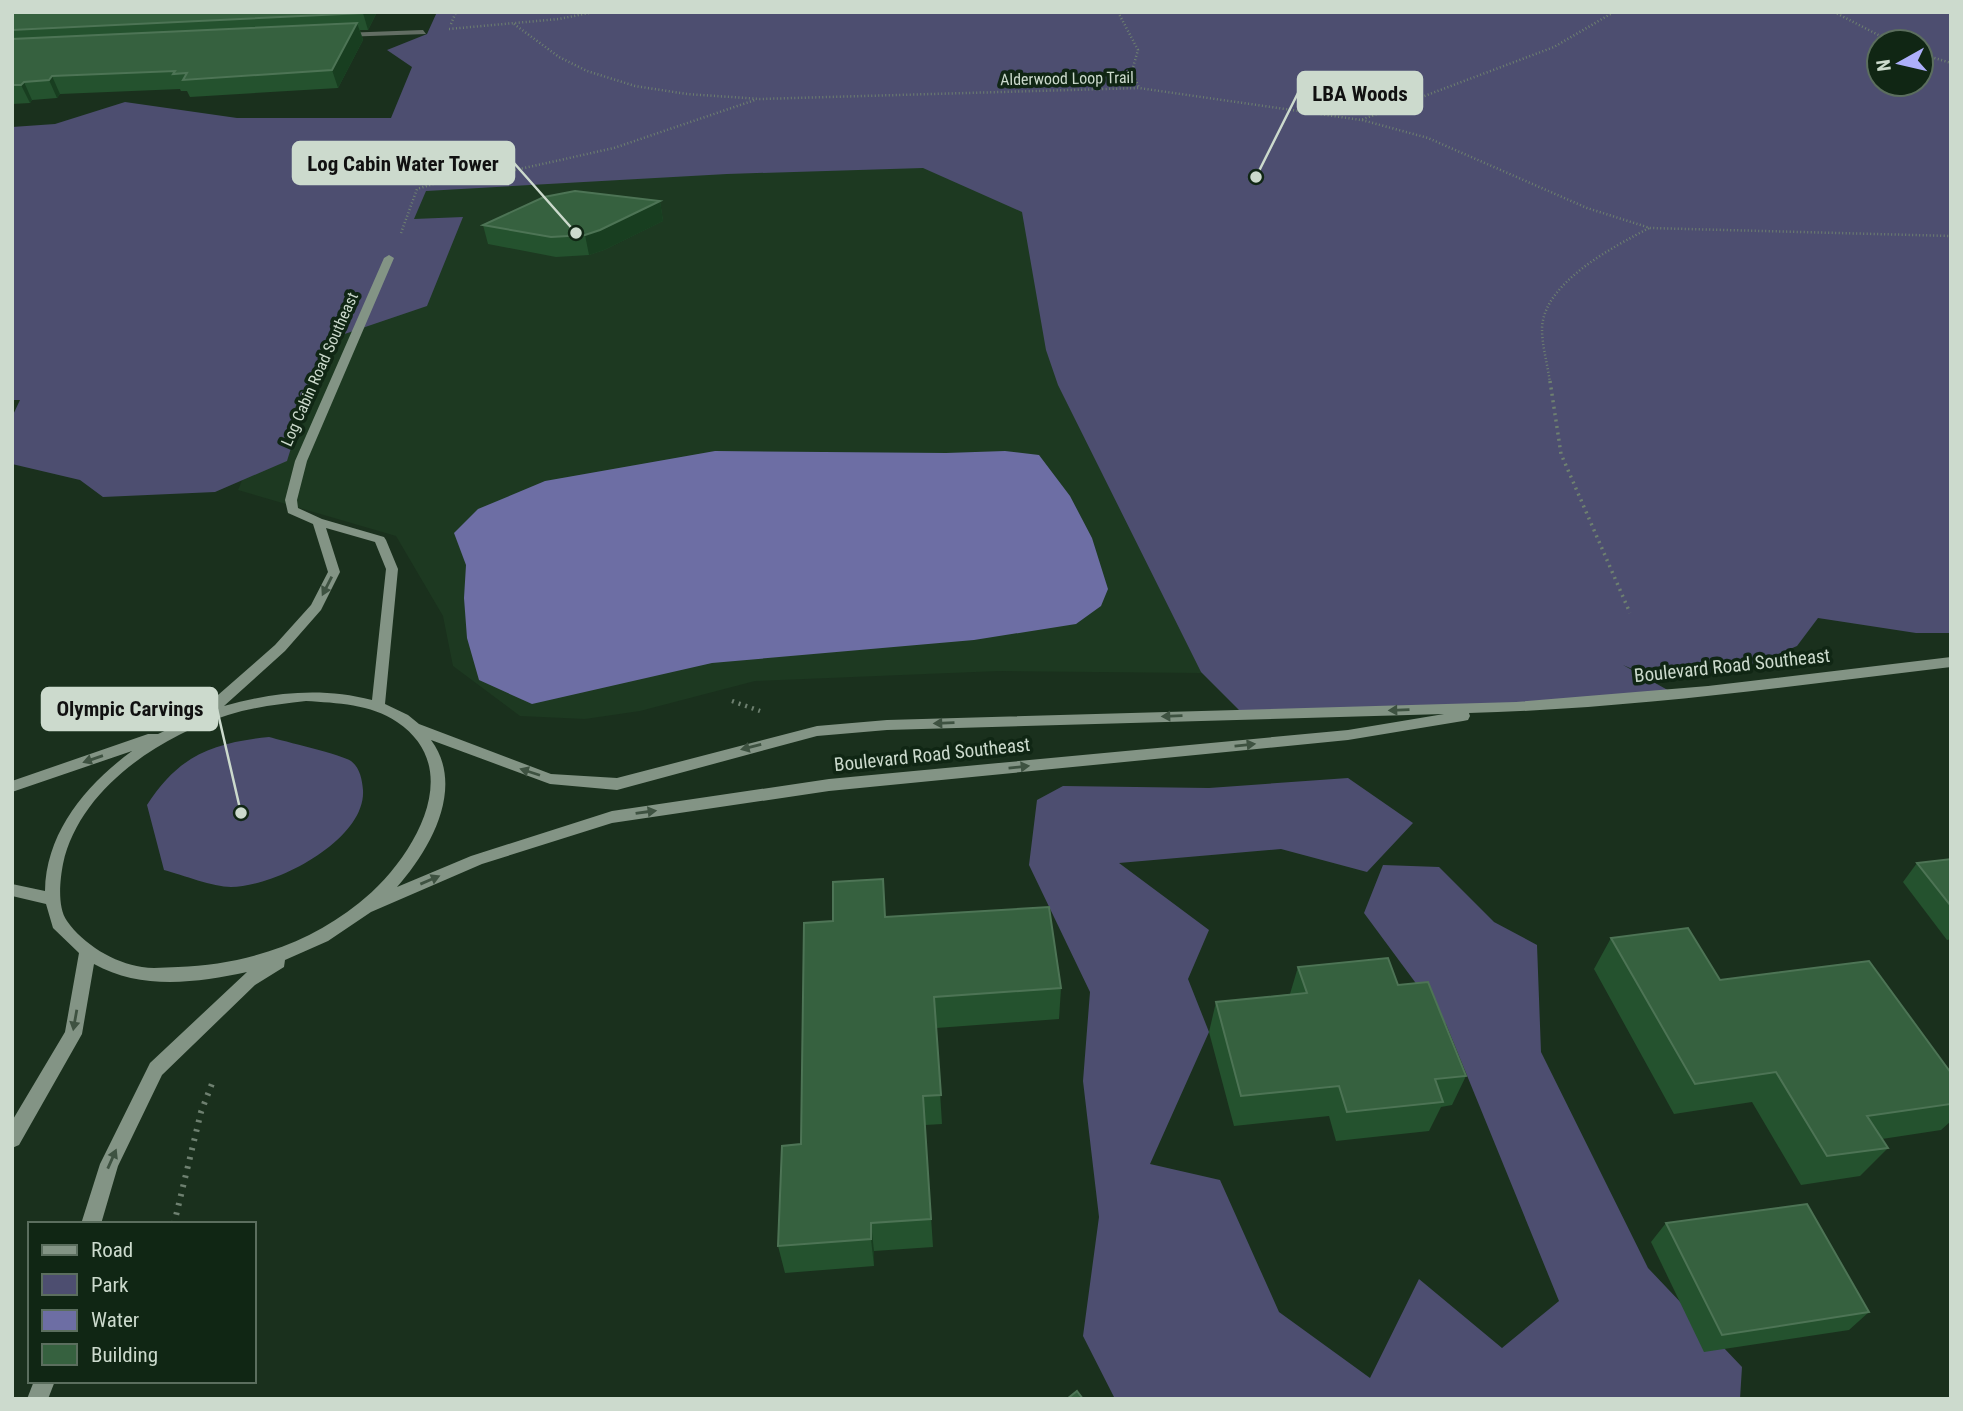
<svg xmlns="http://www.w3.org/2000/svg" width="1963" height="1411" font-family="'Roboto Condensed',sans-serif">
<style>
.built{fill:#1d3921}
.green{fill:#4d4e70;fill-rule:evenodd}
.water{fill:#6d6ea4}
.lines{fill:none;stroke-linecap:round;stroke-linejoin:round}
.path-far3{stroke:#6e8070;stroke-width:2.5;stroke-dasharray:1 2.5;stroke-linecap:butt}
.path-far2{stroke:#6e8070;stroke-width:3.5;stroke-dasharray:2 4.5;stroke-linecap:butt}
.path-far1{stroke:#6e8070;stroke-width:4.5;stroke-dasharray:2 5;stroke-linecap:butt}
.path{stroke:#6e8070;stroke-width:6;stroke-dasharray:2.5 7;stroke-linecap:butt}
.street{fill:#636e64;fill-rule:evenodd}
.secondary{fill:#839485;fill-rule:evenodd}
.wall{fill:#24522e}
.shaded-wall{fill:#183e20}
.building{fill:#36613f;stroke:#4d7455;stroke-width:2}
.oneway{fill:#3e5241}
.labels{text-anchor:middle;stroke-width:7;stroke-linejoin:round;paint-order:stroke}
.far-street-label{font-size:16px;fill:#ccdacd;stroke:#102614}
.street-label{font-size:19px;fill:#ccdacd;stroke:#102614}
.leader{fill:none;stroke:#ccdacd;stroke-width:2.5}
.callout-dot{fill:#ccdacd;stroke:#102614;stroke-width:2.5}
.callout{fill:#ccdacd;stroke:#ccdacd;stroke-width:2.5}
.callout-label{font-size:21px;text-anchor:middle;font-weight:bold;fill:#111}
</style>
<rect width="100%" height="100%" fill="#1a301d"/>
<path class="built" d="M1012,150L1088,346L1201,673L999,671L755,681L640,711L585,719L520,716L453,666L443,616L396,536L238,490L365,187Z"/>
<g class="green">
<path d="M437,12H1951V633H1916L1818,618L1797,646L1739,671L1658,680L1623,665L1673,693L1516,707L1243,714L1201,672L1058,385L1046,350L1022,212L923,168L727,174L426,191L414,219L463,217L427,306L324,341L287,461L215,492L103,497L80,480L12,464V417L20,400H12V127L55,124L125,102L237,118H391L412,67L387,50L427,34ZM1879,42H1921V84H1879Z"/>
<path d="M269,737C283,741 343,755 351,761C360,768 362,779 363,790C366,840 275,887 231,887C213,887 183,875 164,870L147,805C179,755 213,743 269,737Z"/>
<path d="M1348,778L1413,823L1367,872L1281,849L1119,863L1209,930L1188,979L1209,1032L1150,1164L1220,1180L1279,1312L1370,1378L1419,1279L1502,1348L1559,1301L1446,1024L1364,913L1383,865L1439,867L1494,922L1537,945L1541,1052L1648,1268L1742,1367L1740,1399H1115L1083,1336L1099,1217L1083,1081L1090,992L1029,865L1037,800L1063,786L1209,788Z"/>
</g>
<path class="water" d="M715,451L946,453L1005,451L1039,455L1070,496L1092,538L1108,589L1101,606L1076,624L974,640L712,663L532,704L479,680L467,638L464,598L466,565L454,533L478,509L545,481Z"/>
<g class="lines">
<g class="path-far3">
<path d="M1118,12L1138,50L1132,71L1139,88"/>
<path d="M1834,12L1892,42"/>
<path d="M451,24L456,12"/>
<path d="M514,24L559,57L587,71L635,86L687,94L760,99L1139,88L1361,120L1554,47L1614,12"/>
<path d="M449,29L559,19L594,12"/>
<path d="M1921,54L1951,63"/>
<path d="M1362,120L1428,138L1587,208L1650,228L1951,236"/>
<path d="M401,233L417,189L446,180L493,175L614,148L755,100"/>
<path d="M1550,383C1548,366 1542,346 1542,329C1543,282 1614,247 1649,228"/>
</g>
<path class="path-far2" d="M1550,381L1561,454L1630,613"/>
<path class="path-far1" d="M732,701L760,711"/>
<path class="path" d="M174,1224L201,1112L213,1081"/>
<path class="street" d="M423,30L426,34L342,37L338,35L342,33Z"/>
<g class="secondary">
<path d="M389,255L394,258L307,461L297,500L298,508L322,519L384,537L386,540L398,569L385,704L408,715L419,724L551,774L617,778L817,726L887,720L1516,702L1708,686L1951,657V667C1791,686 1630,709 1469,713L1470,716L1468,720L1463,721L1348,740L829,791L612,823L482,864L371,912L328,941L285,960L284,967L255,985L162,1075L118,1166L101,1224H81L100,1164L150,1063L247,972C197,983 140,990 94,964L82,1034L19,1145L12,1148V1121L65,1032L79,953L53,928L46,904L12,896V884L45,891C46,832 86,785 132,751L12,792V781L148,734H158L201,714L202,709L275,645L311,605L328,572L313,524L288,513L285,500L295,461L384,258ZM326,528L375,542L386,569L372,700C322,687 273,692 224,706L285,651L321,610L340,572ZM306,701C337,703 371,704 397,722C470,771 409,864 359,903C308,944 244,965 178,967C166,967 154,969 142,967C114,963 83,944 67,921C57,907 60,880 63,864C79,789 160,736 228,715C253,707 280,704 306,701ZM1444,714L1348,730L829,779L612,811L471,856L397,887C430,850 466,787 431,740L550,784L617,790L817,736L887,730Z"/>
<path d="M34,1381H55L48,1399H27Z"/>
</g>
</g>
<g class="wall">
<path d="M12,12H377L368,30H360L363,40L338,88L190,97L187,91H181L180,89L60,94L57,98L32,100L30,103L12,104Z"/>
<path d="M660,201L663,221L604,250L589,255L556,257L488,244L483,225Z"/>
<path d="M1951,859V939L1947,940L1903,882L1917,863Z"/>
<path d="M886,917L1061,988L1059,1019L936,1028L942,1124L925,1125L933,1247L874,1251V1266L785,1273L778,1246L801,1144Z"/>
<path d="M1611,938L1720,980L1951,1073V1121L1941,1130L1882,1139L1888,1148L1860,1176L1801,1185L1752,1102L1674,1114L1594,969Z"/>
<path d="M1298,967L1398,985L1466,1076L1452,1105L1441,1107L1429,1131L1336,1141L1329,1116L1234,1126L1209,1032L1216,1002L1290,994Z"/>
<path d="M1666,1223L1869,1312L1849,1330L1704,1352L1651,1242Z"/>
</g>
<g class="shaded-wall">
<path d="M363,12H377L368,30L363,13Z"/>
<path d="M357,23L363,40L338,88L332,70Z"/>
<path d="M52,76L60,94L57,98L49,80Z"/>
<path d="M24,82L32,100L30,103L21,85Z"/>
<path d="M660,201L663,221L604,250L589,255L585,235Z"/>
<path d="M871,1223L874,1251V1266L871,1239Z"/>
</g>
<g class="building">
<path d="M12,12H363V13L12,30Z"/>
<path d="M357,23L332,70L183,80L187,73L173,74L175,71L52,76L49,80L24,82L21,85H12V39Z"/>
<path d="M575,191L660,201L600,230L585,235L551,237L483,225L544,197Z"/>
<path d="M1951,859V906L1917,863Z"/>
<path d="M883,879L885,917L1049,907L1061,988L934,997L941,1095L923,1096L931,1219L871,1223V1239L778,1246L782,1146L801,1144L804,923L833,921V882Z"/>
<path d="M1688,928L1720,980L1869,961L1951,1073V1104L1867,1116L1888,1148L1827,1156L1776,1072L1695,1084L1611,938Z"/>
<path d="M1388,958L1398,985L1428,982L1466,1076L1435,1079L1443,1102L1347,1112L1339,1086L1241,1096L1216,1002L1307,993L1298,967Z"/>
<path d="M1807,1204L1869,1312L1722,1335L1666,1223Z"/>
<path d="M1077,1391L1083,1399H1067Z"/>
</g>
<defs><path id="oneway-solid" d="M-6-.8H1V-3.2L6.5 0L1 3.2V.8H-6Z" transform="scale(1.75)"/></defs>
<g class="oneway">
<use href="#oneway-solid" transform="translate(327 586) rotate(117)"/>
<use href="#oneway-solid" transform="translate(1399 710) rotate(178)"/>
<use href="#oneway-solid" transform="translate(1172 716) rotate(178)"/>
<use href="#oneway-solid" transform="translate(944 723) rotate(178)"/>
<use href="#oneway-solid" transform="translate(1245 745) rotate(-6)"/>
<use href="#oneway-solid" transform="translate(751 747) rotate(166)"/>
<use href="#oneway-solid" transform="translate(93 759) rotate(161)"/>
<use href="#oneway-solid" transform="translate(1019 767) rotate(-6)"/>
<use href="#oneway-solid" transform="translate(530 772) rotate(-162)"/>
<use href="#oneway-solid" transform="translate(646 812) rotate(-8)"/>
<use href="#oneway-solid" transform="translate(430 880) rotate(-23)"/>
<use href="#oneway-solid" transform="translate(75 1020) rotate(100)"/>
<use href="#oneway-solid" transform="translate(112 1159) rotate(-66)"/>
</g>
<g class="labels">
<g class="far-street-label">
<text transform="translate(1067 78) rotate(-1)" y="6">Alderwood Loop Trail</text>
<text transform="translate(319 369) rotate(-66)" y="6">Log Cabin Road Southeast</text>
</g>
<g class="street-label">
<text transform="translate(1732 665) rotate(-6)" y="7">Boulevard Road Southeast</text>
<text transform="translate(932 754) rotate(-6)" y="7">Boulevard Road Southeast</text>
</g>
</g>
<path class="leader" d="M1256 177L1298 93M576 233L514 163M241 813L217 709"/>
<g class="callout-dot">
<circle cx="1256" cy="177" r="7"/>
<circle cx="576" cy="233" r="7"/>
<circle cx="241" cy="813" r="7"/>
</g>
<g class="callout">
<rect x="1298" y="72" width="124" height="42" rx="7"/>
<rect x="293" y="142" width="221" height="42" rx="7"/>
<rect x="42" y="688" width="175" height="42" rx="7"/>
</g>
<g class="callout-label">
<text x="1360" y="101">LBA Woods</text>
<text x="403" y="171">Log Cabin Water Tower</text>
<text x="130" y="716">Olympic Carvings</text>
</g>
<rect width="1963" height="1411" fill="none" stroke="#ccdacd" stroke-width="28"/>
<rect x="28" y="1222" width="228" height="161" fill="#102614" stroke="#5b6e5e" stroke-width="2"/>
<rect x="42" y="1245" width="35" height="10" fill="#839485" stroke="#5b6e5e" stroke-width="2"/>
<text x="91" y="1257" font-size="21" fill="#ccdacd">Road</text>
<rect x="42" y="1274" width="35" height="21" fill="#4d4e70" stroke="#5b6e5e" stroke-width="2"/>
<text x="91" y="1292" font-size="21" fill="#ccdacd">Park</text>
<rect x="42" y="1310" width="35" height="21" fill="#6d6ea4" stroke="#5b6e5e" stroke-width="2"/>
<text x="91" y="1327" font-size="21" fill="#ccdacd">Water</text>
<rect x="42" y="1344" width="35" height="21" fill="#36613f" stroke="#5b6e5e" stroke-width="2"/>
<text x="91" y="1362" font-size="21" fill="#ccdacd">Building</text>
<g transform="translate(1900 63) rotate(262)"><circle r="33" fill="#102614" stroke="#5b6e5e" stroke-width="2"/>
<path d="M0-5L12 26L0 18L-12 26Z" fill="#adaffb"/>
<text y="-10" font-size="19" font-weight="bold" text-anchor="middle" fill="#ccdacd">N</text>
</g>
</svg>
